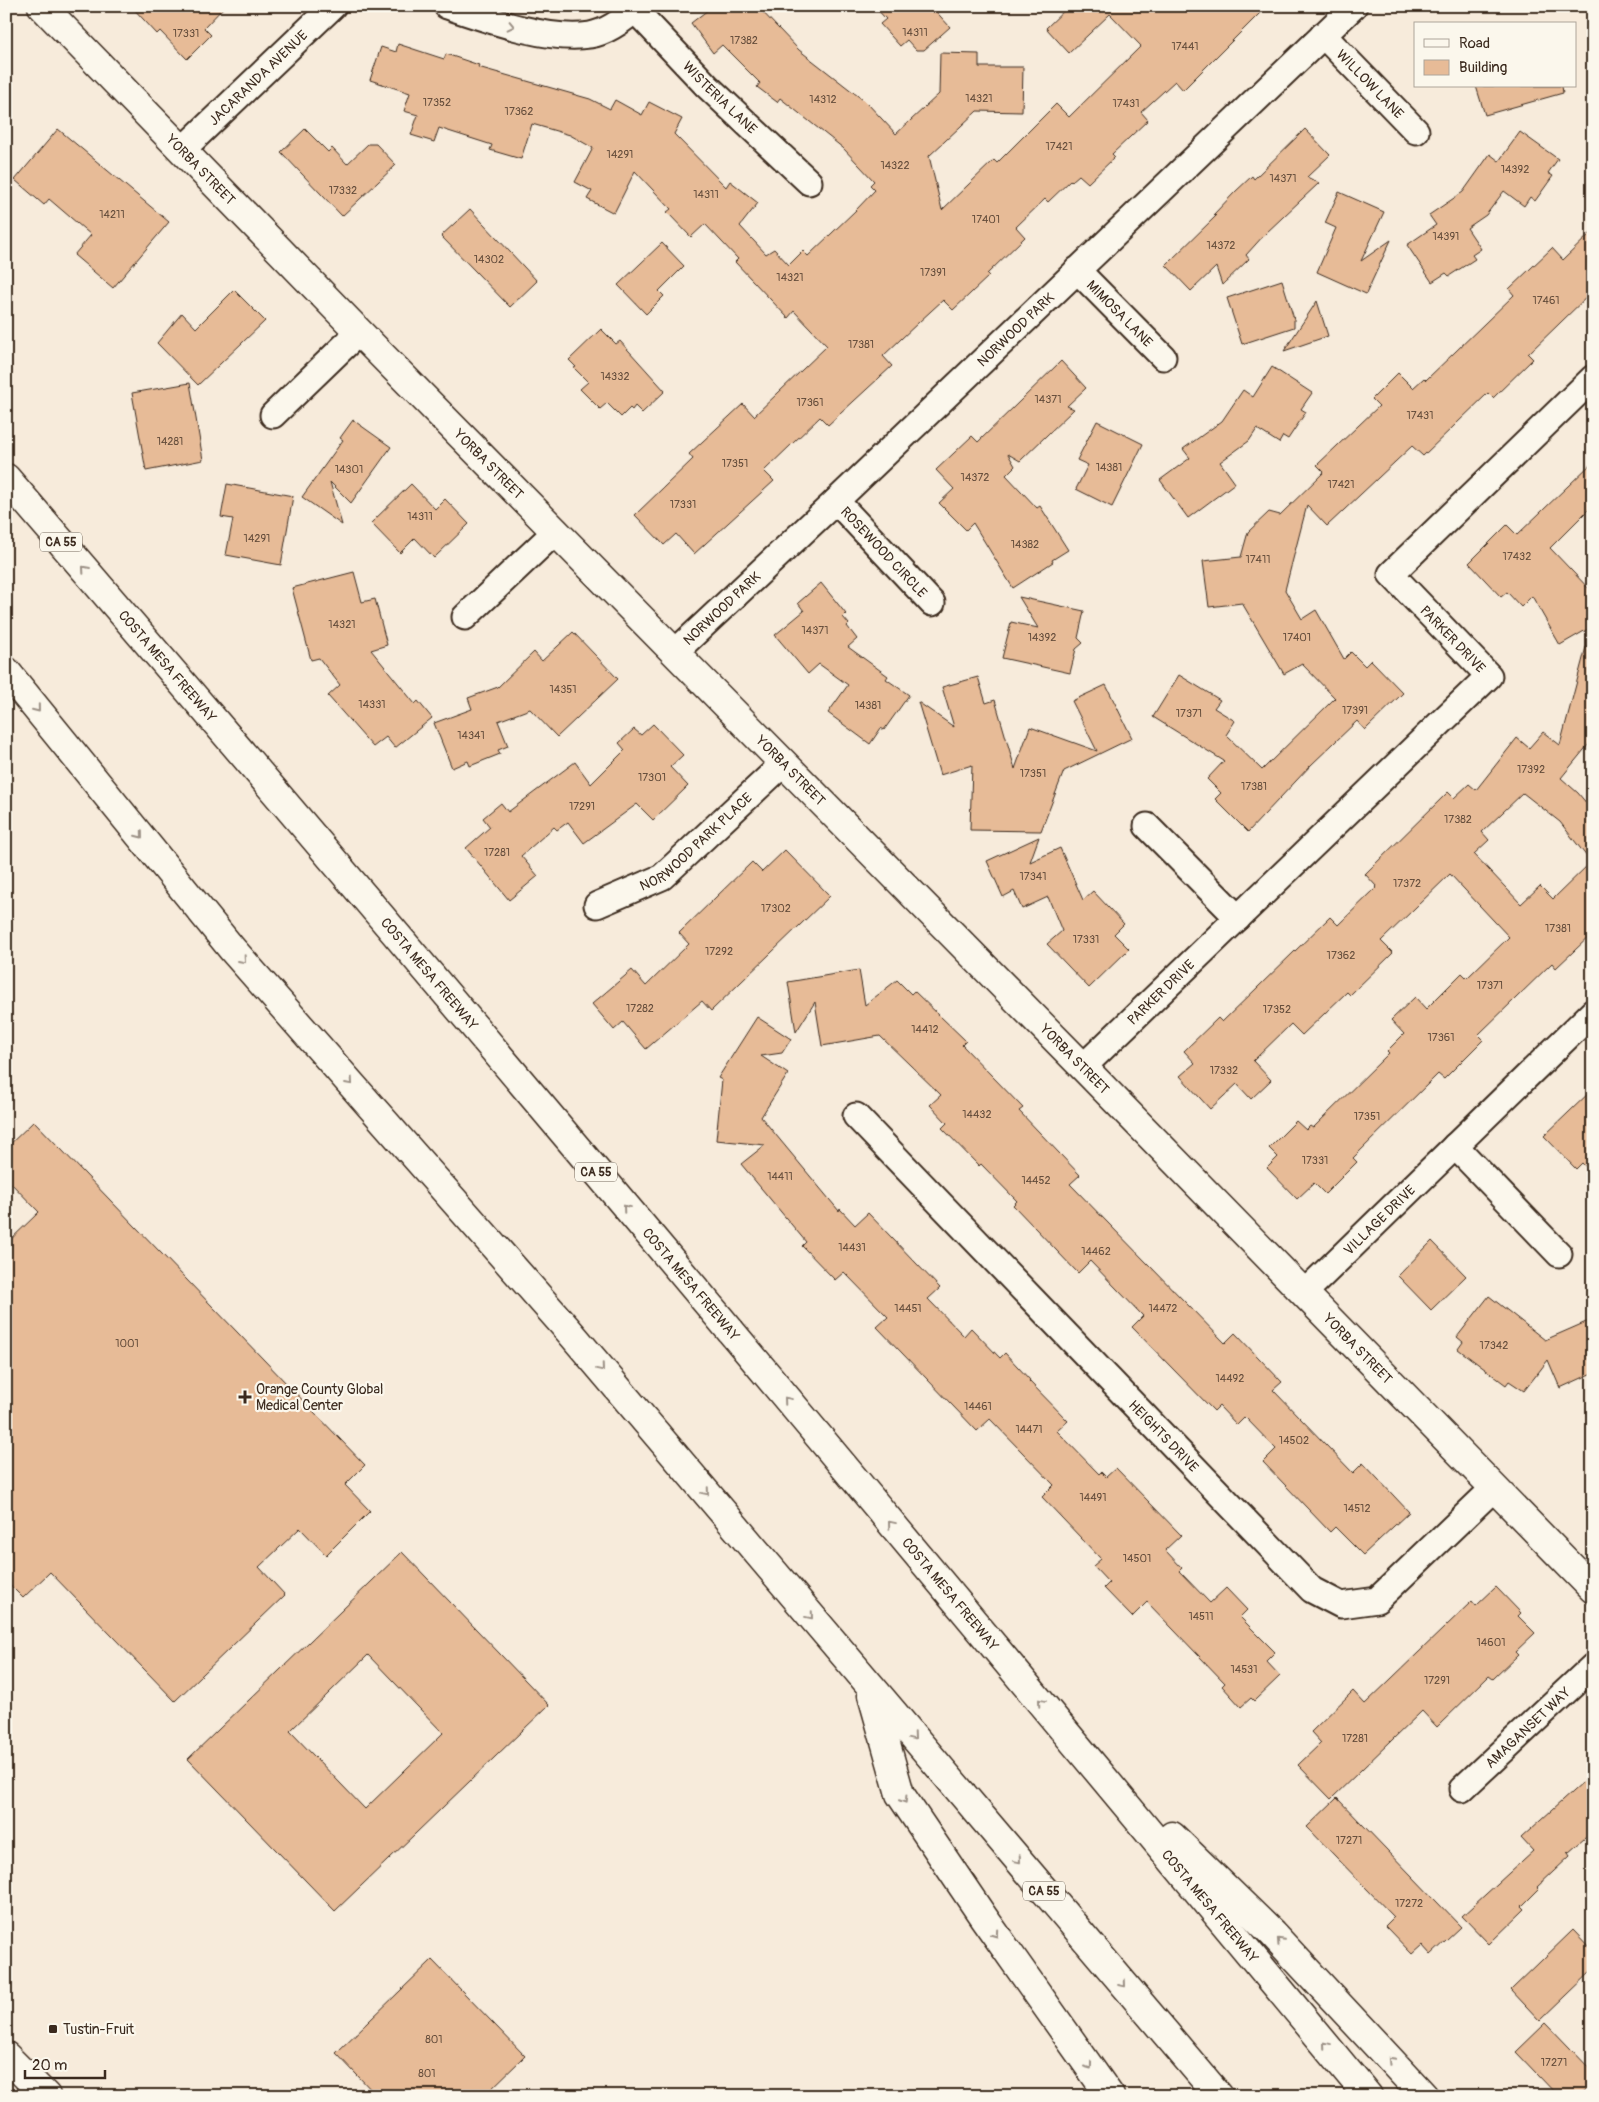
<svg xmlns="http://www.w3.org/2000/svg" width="1599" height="2102" font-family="Pangolin,sans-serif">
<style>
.building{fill:#e7bb97;stroke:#3b2a1e;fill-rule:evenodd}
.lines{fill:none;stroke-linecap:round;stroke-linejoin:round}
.minor-casing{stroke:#3b2a1e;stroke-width:29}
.secondary-casing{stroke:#3b2a1e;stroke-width:31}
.motorway-casing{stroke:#3b2a1e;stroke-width:31}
.minor{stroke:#fbf7ec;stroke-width:25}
.secondary{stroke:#fbf7ec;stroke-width:28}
.motorway{stroke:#fbf7ec;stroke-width:28}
.oneway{stroke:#9b9085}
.poi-dot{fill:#3b2a1e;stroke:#fbf7ec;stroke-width:2}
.labels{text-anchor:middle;stroke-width:4.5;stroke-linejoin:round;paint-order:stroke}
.number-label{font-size:11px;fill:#664e3c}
.shield{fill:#fbf7ec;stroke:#75685c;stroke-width:1}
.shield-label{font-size:12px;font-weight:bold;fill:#3b2a1e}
.street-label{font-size:14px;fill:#3b2a1e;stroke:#fbf7ec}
.poi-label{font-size:14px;fill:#3b2a1e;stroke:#fbf7ec;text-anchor:start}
</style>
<rect width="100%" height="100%" fill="#f7ebdb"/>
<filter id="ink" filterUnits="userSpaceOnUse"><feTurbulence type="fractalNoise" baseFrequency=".02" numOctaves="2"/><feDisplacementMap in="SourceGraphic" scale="10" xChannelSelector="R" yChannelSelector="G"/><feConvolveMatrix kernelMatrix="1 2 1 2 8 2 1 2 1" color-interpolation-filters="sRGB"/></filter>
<g filter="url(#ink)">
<g class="building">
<path d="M131,6H225L204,28L211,35L187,59L160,31L157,34Z"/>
<path d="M713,6H757L799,50L867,103L896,134L939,94L940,53L979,54V67H1023L1022,112L977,111L929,156L942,210L994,160L997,163L1056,104L1069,117L1141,46L1110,14L1069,53L1046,28L1069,6H1267L1183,90L1175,81L1141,112L1148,120L1112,154L1115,157L1088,183L1079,175L1072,181L1071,180L1048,202L1045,199L1016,227L1025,237L987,274L989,276L953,310L943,300L919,322L883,356L892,366L828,425L820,417L764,471L774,481L694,554L676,534L664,545L635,515L693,459L689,454L743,404L754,416L827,346L794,311L788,318L735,262L738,259L705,224L691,237L667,212L671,209L635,171L614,213L587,199L592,191L575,182L593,148L570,135L532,124L521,159L490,150L492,145L439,128L434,142L411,135L418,115L404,111L410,93L370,80L381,47L396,52L398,44L444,59L446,54L479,65L478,67L590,99L610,109L615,100L642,115L649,102L682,119L674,134L726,187L730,181L758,203L740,226L766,254L774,249L789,265L803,251L808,256L856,210L875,190L870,185L874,181L843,148L780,98L777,102L757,87L760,83L722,45L713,53L691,23Z"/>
<path d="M874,6H931L950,27L924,50H916L907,40L900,46L880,24L886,19Z"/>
<path d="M1476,86H1562L1563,93L1485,115Z"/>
<path d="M58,129L169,222L113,288L74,255L91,235L49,199L44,205L15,180Z"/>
<path d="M305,129L328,152L332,148L347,164L368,144H376L396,165L342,216L281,152Z"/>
<path d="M1305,129L1330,155L1307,177L1319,183L1265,234L1246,255L1249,259L1222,285L1216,267L1191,291L1166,265L1216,216L1214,214L1235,192L1252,176L1254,179Z"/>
<path d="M1520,132L1558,159L1548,173L1553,176L1535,201L1530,197L1524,206L1504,191L1486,215L1467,228L1481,249L1472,255L1475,259L1449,276L1446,273L1432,282L1407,245L1436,225L1429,215L1463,192L1490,154L1499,161Z"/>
<path d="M1339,192L1384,212L1361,261L1391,240L1366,294L1317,272L1336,228L1325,223Z"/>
<path d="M470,209L537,281L510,307L441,236Z"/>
<path d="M1593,231V291L1528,354L1533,359L1493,398L1488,393L1423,456L1412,446L1327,526L1307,505L1285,590L1302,619L1316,610L1344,659L1351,652L1365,666L1371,660L1403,693L1365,730L1357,721L1311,765L1248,832L1215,799L1221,793L1207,779L1224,761L1153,717L1179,675L1220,700L1214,708L1235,721L1226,735L1262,770L1335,698L1302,664L1284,674L1242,603L1209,607L1203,561L1241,557L1248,532L1269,512L1280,515L1324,472L1317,465L1379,406L1372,399L1398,373L1413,388L1424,378L1426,380L1514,295L1509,289L1552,248L1563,260Z"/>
<path d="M662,243L684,266L659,291L664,296L646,314L618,285Z"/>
<path d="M1282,280L1294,319V327L1242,344L1227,298Z"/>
<path d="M234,290L265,321L198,385L157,343L182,313L196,328Z"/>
<path d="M1317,301L1328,336L1284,351Z"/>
<path d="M601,329L616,344L620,341L665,391L642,413L635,406L632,410L630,408L621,417L607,403L600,409L580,389L588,382L574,368L576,367L569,360Z"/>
<path d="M1061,361L1086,388L1067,406L1074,409L1020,461L1008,454L1015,466L1006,475L1037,508L1040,506L1068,550L1052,560L1053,562L1013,588L973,523L966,530L939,503L954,489L936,470L972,436L978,442Z"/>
<path d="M1272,367L1312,393L1301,409L1306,412L1288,439L1283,436L1279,443L1257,429L1249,441L1220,462L1235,483L1188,518L1160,480L1190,458L1183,449L1222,421L1243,390L1253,397Z"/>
<path d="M190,383L203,460L146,471L132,393Z"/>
<path d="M353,420L391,447L351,503L330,482L342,525L302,497L343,440L340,438Z"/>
<path d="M1097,421L1143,444L1112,507L1076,489L1088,465L1077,460Z"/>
<path d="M1593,462V505L1550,548L1593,593V626L1560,645L1532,596L1521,607L1507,592L1501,597L1469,563L1507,525L1517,535Z"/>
<path d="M227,484L293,496L281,565L226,555L233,519L221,517Z"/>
<path d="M411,484L435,509L445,499L469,524L434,558L415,538L400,553L371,523Z"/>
<path d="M354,572L362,602L375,599L387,645L371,650L415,704L418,701L432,718L395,748L386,737L373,747L328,696L340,685L319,658L311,660L292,588Z"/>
<path d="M821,583L846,614L843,617L849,624L847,626L857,639L848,647L888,676L886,679L909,695L884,730L881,728L870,744L828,713L848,685L819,664L808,674L775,635L804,611L798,603Z"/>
<path d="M1019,597L1084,611L1078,638L1083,643L1076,649L1070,673L1002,658L1011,622L1038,628Z"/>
<path d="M573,632L618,679L557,737L530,709L498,721L508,746L498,750L500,754L470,766L468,761L452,768L434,723L472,709L468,698L498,687L534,652L542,661Z"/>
<path d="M1586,647L1593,648V739L1561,778L1578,793L1593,811V933L1556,968L1552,963L1478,1035L1483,1040L1444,1079L1438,1074L1353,1158L1357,1162L1325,1194L1314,1183L1297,1199L1267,1168L1278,1157L1269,1148L1296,1121L1306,1130L1310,1126L1313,1128L1389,1053L1387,1051L1404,1034L1391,1020L1415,997L1426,1009L1462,973L1467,978L1509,937L1450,874L1381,941L1393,953L1350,995L1347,992L1302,1035L1291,1024L1253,1061L1271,1080L1251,1099L1237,1084L1210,1109L1180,1076L1195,1063L1184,1051L1218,1018L1222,1022L1330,917L1338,925L1377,887L1365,874L1448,792L1454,798L1469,784L1476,790L1517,738L1529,748L1543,732L1560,745ZM1523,793L1560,822L1591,862L1553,899L1540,886L1521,904L1474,854L1489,840L1482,832Z"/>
<path d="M978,677L986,703L995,700L1015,769L1030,727L1097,751L1072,701L1106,685L1132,738L1064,771L1041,831L970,830L972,765L940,775L918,702L954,727L942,687Z"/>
<path d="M653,724L683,755L670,767L688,786L653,820L637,804L584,843L568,822L557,830L554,827L521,856L538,876L509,900L466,848L490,827L483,818L501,803L508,812L575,762L591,784L625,750L619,743L634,729L641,735Z"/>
<path d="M1039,837L1030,862L1060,848L1083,900L1093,891L1124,924L1114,934L1129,949L1089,988L1047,944L1062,931L1048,897L1022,909L1014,891L1003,897L987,861Z"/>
<path d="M785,850L830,896L711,1011L702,1001L646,1049L623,1022L614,1030L592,1004L632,970L646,986L689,944L679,933L752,862L762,872Z"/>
<path d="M859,970L865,1005L897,980L911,994L914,991L966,1041L962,1045L1023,1108L1019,1111L1080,1175L1070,1184L1225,1343L1235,1333L1282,1382L1273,1390L1353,1473L1363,1463L1409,1512L1363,1555L1335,1527L1330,1532L1263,1462L1276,1449L1245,1417L1237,1425L1219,1406L1214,1411L1132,1327L1143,1316L1090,1261L1078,1273L1013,1205L1017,1201L981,1164L979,1166L942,1128L947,1123L930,1105L941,1095L880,1036L822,1046L815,1002L796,1032L788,982Z"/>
<path d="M757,1017L791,1039L782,1053L761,1056L788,1074L761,1117L839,1211L840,1209L855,1225L868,1213L940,1288L928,1299L964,1336L971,1328L1000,1358L1005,1353L1030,1380L1029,1381L1068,1421L1057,1431L1099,1474L1101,1472L1106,1477L1116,1468L1181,1535L1165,1550L1182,1568L1179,1571L1210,1603L1226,1588L1247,1610L1240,1617L1275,1652L1266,1661L1280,1676L1254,1701L1251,1698L1241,1707L1222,1686L1225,1683L1147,1602L1132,1617L1104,1588L1109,1583L1093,1566L1101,1559L1042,1497L1054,1485L990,1419L977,1431L877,1327L888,1317L844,1272L835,1280L802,1246L806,1242L741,1164L765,1145L716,1140L722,1080L718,1078Z"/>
<path d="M1593,1089V1174L1582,1163L1576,1169L1544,1136Z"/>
<path d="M34,1121L365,1465L345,1485L370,1511L326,1555L300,1528L259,1567L285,1595L175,1701L50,1572L23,1598L6,1581V1244L39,1212L6,1178V1148Z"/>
<path d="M1432,1241L1466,1276L1431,1310L1398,1276Z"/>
<path d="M1489,1296L1545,1340L1593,1319V1373L1560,1388L1548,1360L1524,1391L1509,1381L1506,1385L1458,1349L1463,1342L1457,1337Z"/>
<path d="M402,1552L549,1705L335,1911L188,1759ZM368,1655L443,1733L365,1809L290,1731Z"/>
<path d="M1496,1587L1521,1613L1518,1616L1535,1633L1515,1652L1518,1655L1493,1679L1489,1676L1437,1727L1422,1711L1331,1799L1298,1765L1321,1743L1311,1732L1353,1691L1365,1704L1472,1601L1476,1606Z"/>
<path d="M1593,1773V1831L1568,1853L1570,1856L1537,1887L1539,1889L1522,1906L1525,1909L1489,1944L1462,1916L1533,1851L1521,1838Z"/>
<path d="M1337,1798L1461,1927L1431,1955L1422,1945L1412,1954L1385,1926L1394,1917L1307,1827Z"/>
<path d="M1573,1930L1593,1951V1970L1540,2021L1511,1990Z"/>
<path d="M432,1960L525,2056L484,2096H377L336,2053Z"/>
<path d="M1546,2023L1593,2072V2084L1580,2096H1558L1516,2052Z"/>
</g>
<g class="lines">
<defs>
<g id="minor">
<path d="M447,6C486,19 549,42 590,35C608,32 626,18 639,6"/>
<path id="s1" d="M635,10L707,86L809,182"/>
<path id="s2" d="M1323,35L1416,131"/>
<path id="s3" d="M182,150L333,6"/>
<path id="s4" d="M1077,270L1163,357"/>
<path d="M273,415L359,332"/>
<path id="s5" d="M836,501L932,603"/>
<path d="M465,617L556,531"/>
<path id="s6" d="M675,652L836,501L1354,6"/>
<path d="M1147,826L1238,918"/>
<path id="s7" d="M597,905L662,877L784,763"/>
<path id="s8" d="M1083,1067L1489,676L1391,574L1593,378"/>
<path id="s9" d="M856,1116L1312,1590L1341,1605L1377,1600L1494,1488"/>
<path d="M1455,1146L1559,1254"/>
<path id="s10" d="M1304,1293L1593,1012"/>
<path id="s11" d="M1462,1789L1593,1666"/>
</g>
<g id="secondary">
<path id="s12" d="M42,6L359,332L1083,1067L1593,1589"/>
<path d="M6,2056L46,2096"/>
</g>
<g id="motorway">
<path id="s13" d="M6,478C467,1012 918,1554 1368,2096"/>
<path d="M6,671L232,949L569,1331L1219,2096"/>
<path d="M872,1695L900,1794L984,1918L1110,2096"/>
<path d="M1172,1836L1272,1933L1424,2096"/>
</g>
</defs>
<use href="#minor" class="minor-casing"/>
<use href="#secondary" class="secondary-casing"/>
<use href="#motorway" class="motorway-casing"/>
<use href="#minor" class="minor"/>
<use href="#secondary" class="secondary"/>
<use href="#motorway" class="motorway"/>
</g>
<defs><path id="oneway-chevron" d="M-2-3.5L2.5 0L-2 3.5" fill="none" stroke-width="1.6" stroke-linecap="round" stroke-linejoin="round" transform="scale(1.25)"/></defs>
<g class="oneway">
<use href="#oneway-chevron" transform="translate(511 26) rotate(13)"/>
<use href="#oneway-chevron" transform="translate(85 569) rotate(-131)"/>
<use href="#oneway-chevron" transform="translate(37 709) rotate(51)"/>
<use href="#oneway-chevron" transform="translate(140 835) rotate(51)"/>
<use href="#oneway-chevron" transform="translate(243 960) rotate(49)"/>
<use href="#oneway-chevron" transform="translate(350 1082) rotate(49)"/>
<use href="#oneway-chevron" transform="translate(626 1208) rotate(-130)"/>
<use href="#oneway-chevron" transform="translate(601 1368) rotate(50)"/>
<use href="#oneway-chevron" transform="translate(787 1400) rotate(-130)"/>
<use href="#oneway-chevron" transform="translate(706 1492) rotate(50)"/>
<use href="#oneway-chevron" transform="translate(891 1524) rotate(-130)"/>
<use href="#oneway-chevron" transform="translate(810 1616) rotate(50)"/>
<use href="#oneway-chevron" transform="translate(1041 1702) rotate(-130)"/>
<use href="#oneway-chevron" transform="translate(913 1737) rotate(50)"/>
<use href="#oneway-chevron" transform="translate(904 1800) rotate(58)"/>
<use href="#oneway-chevron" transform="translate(1018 1860) rotate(50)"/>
<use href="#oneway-chevron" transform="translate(995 1934) rotate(55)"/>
<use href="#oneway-chevron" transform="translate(1280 1941) rotate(-133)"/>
<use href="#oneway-chevron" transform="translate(1123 1984) rotate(50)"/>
<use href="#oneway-chevron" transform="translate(1326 2045) rotate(-130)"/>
<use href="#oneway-chevron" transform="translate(1391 2060) rotate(-133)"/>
<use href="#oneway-chevron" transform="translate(1089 2066) rotate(54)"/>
</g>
</g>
<g class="poi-dot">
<path d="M242.5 1389.5h5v5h5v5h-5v5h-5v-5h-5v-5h5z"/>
<rect x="48" y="2024" width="10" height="10" rx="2.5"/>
</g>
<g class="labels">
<g class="number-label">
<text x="915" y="36">14311</text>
<text x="186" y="37">17331</text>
<text x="744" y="44">17382</text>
<text x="1185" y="50">17441</text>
<text x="979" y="102">14321</text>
<text x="823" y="103">14312</text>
<text x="437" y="106">17352</text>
<text x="1126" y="107">17431</text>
<text x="519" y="115">17362</text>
<text x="1059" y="150">17421</text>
<text x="620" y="158">14291</text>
<text x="895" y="169">14322</text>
<text x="1515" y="173">14392</text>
<text x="1283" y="182">14371</text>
<text x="343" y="194">17332</text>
<text x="706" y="198">14311</text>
<text x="112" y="218">14211</text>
<text x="986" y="223">17401</text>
<text x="1446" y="240">14391</text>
<text x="1221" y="249">14372</text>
<text x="489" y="263">14302</text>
<text x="933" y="276">17391</text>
<text x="790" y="281">14321</text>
<text x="1546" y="304">17461</text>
<text x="861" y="348">17381</text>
<text x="615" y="380">14332</text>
<text x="1048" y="403">14371</text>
<text x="810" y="406">17361</text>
<text x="1420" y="419">17431</text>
<text x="170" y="445">14281</text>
<text x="735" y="467">17351</text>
<text x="1109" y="471">14381</text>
<text x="349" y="473">14301</text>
<text x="975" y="481">14372</text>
<text x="1341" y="488">17421</text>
<text x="683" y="508">17331</text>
<text x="420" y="520">14311</text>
<text x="257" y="542">14291</text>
<text x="1025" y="548">14382</text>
<text x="1517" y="560">17432</text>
<text x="1258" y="563">17411</text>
<text x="342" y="628">14321</text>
<text x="815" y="634">14371</text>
<text x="1042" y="641">14392</text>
<text x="1297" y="641">17401</text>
<text x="563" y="693">14351</text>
<text x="372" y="708">14331</text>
<text x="868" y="709">14381</text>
<text x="1355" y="714">17391</text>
<text x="1189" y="717">17371</text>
<text x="471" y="739">14341</text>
<text x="1531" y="773">17392</text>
<text x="1033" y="777">17351</text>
<text x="652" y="781">17301</text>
<text x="1254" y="790">17381</text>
<text x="582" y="810">17291</text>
<text x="1458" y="823">17382</text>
<text x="497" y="856">17281</text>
<text x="1033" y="880">17341</text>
<text x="1407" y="887">17372</text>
<text x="776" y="912">17302</text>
<text x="1558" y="932">17381</text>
<text x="1086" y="943">17331</text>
<text x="719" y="955">17292</text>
<text x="1341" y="959">17362</text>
<text x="1490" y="989">17371</text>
<text x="640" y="1012">17282</text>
<text x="1277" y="1013">17352</text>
<text x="925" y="1033">14412</text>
<text x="1441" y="1041">17361</text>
<text x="1224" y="1074">17332</text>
<text x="977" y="1118">14432</text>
<text x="1367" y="1120">17351</text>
<text x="1315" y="1164">17331</text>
<text x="780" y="1180">14411</text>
<text x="1036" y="1184">14452</text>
<text x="852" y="1251">14431</text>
<text x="1096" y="1255">14462</text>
<text x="908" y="1312">14451</text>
<text x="1163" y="1312">14472</text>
<text x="127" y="1347">1001</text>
<text x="1494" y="1349">17342</text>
<text x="1230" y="1382">14492</text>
<text x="978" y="1410">14461</text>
<text x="1029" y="1433">14471</text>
<text x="1294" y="1444">14502</text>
<text x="1093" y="1501">14491</text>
<text x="1357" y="1512">14512</text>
<text x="1137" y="1562">14501</text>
<text x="1201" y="1620">14511</text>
<text x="1491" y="1646">14601</text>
<text x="1244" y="1673">14531</text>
<text x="1437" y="1684">17291</text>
<text x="1355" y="1742">17281</text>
<text x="1349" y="1844">17271</text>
<text x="1409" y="1907">17272</text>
<text x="434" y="2043">801</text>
<text x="1554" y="2066">17271</text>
<text x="427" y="2077">801</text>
</g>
<g class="shield">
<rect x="40" y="532.5" width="42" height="19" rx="4"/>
<rect x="575" y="1162.5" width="42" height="19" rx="4"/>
<rect x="1023" y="1881.5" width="42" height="19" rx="4"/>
</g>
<g class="shield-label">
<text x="61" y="546">CA 55</text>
<text x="596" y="1176">CA 55</text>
<text x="1044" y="1895">CA 55</text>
</g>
<g class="street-label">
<text dy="5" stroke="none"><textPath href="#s3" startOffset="105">JACARANDA AVENUE</textPath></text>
<text dy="5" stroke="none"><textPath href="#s2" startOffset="68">WILLOW LANE</textPath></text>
<text dy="5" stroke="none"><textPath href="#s1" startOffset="122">WISTERIA LANE</textPath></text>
<text dy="5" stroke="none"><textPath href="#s12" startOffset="228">YORBA STREET</textPath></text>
<text dy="5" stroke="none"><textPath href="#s4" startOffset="61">MIMOSA LANE</textPath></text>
<text dy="5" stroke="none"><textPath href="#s6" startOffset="469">NORWOOD PARK</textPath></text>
<text dy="5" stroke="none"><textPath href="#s12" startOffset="640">YORBA STREET</textPath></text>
<text dy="5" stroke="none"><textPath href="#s5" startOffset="70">ROSEWOOD CIRCLE</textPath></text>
<text dy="5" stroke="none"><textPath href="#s6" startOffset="64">NORWOOD PARK</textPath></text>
<text transform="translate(1453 639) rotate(46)" y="5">PARKER DRIVE</text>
<text dy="5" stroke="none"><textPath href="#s13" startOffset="248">COSTA MESA FREEWAY</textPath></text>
<text dy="5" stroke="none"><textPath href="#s12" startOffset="1070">YORBA STREET</textPath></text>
<text dy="5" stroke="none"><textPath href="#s7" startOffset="119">NORWOOD PARK PLACE</textPath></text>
<text dy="5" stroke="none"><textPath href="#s13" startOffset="652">COSTA MESA FREEWAY</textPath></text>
<text dy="5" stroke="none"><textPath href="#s8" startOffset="108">PARKER DRIVE</textPath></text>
<text dy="5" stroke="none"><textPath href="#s12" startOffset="1475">YORBA STREET</textPath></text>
<text dy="5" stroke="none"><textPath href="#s10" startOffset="105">VILLAGE DRIVE</textPath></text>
<text dy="5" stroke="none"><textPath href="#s13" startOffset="1058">COSTA MESA FREEWAY</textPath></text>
<text dy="5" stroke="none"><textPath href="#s12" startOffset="1880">YORBA STREET</textPath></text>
<text dy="5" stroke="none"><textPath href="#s9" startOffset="444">HEIGHTS DRIVE</textPath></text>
<text dy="5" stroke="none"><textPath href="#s13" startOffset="1462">COSTA MESA FREEWAY</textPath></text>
<text dy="5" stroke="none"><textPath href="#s11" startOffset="90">AMAGANSET WAY</textPath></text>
<text dy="5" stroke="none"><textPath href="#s13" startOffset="1868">COSTA MESA FREEWAY</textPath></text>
</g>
<g class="poi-label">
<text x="256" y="1394">Orange County Global<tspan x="256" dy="16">Medical Center</tspan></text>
<text x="63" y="2034">Tustin-Fruit</text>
</g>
</g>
<rect width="1599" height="2102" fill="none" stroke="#fbf7ec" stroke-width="25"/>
<rect x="12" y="12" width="1574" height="2077" fill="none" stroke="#3b2a1e" stroke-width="2" filter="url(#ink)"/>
<rect x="1414" y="22" width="162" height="65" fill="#fbf7ec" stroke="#aea59a"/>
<rect x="1424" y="39" width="25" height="8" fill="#fbf7ec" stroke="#aea59a"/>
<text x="1459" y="48" font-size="15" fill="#3b2a1e">Road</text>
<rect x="1424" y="60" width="25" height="15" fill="#e7bb97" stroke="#aea59a"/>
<text x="1459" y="72" font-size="15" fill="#3b2a1e">Building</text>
<path d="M25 2070v8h80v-8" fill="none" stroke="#3b2a1e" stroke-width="2.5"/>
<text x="32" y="2070" font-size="15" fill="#3b2a1e" stroke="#fbf7ec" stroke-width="4" paint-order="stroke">20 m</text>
</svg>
